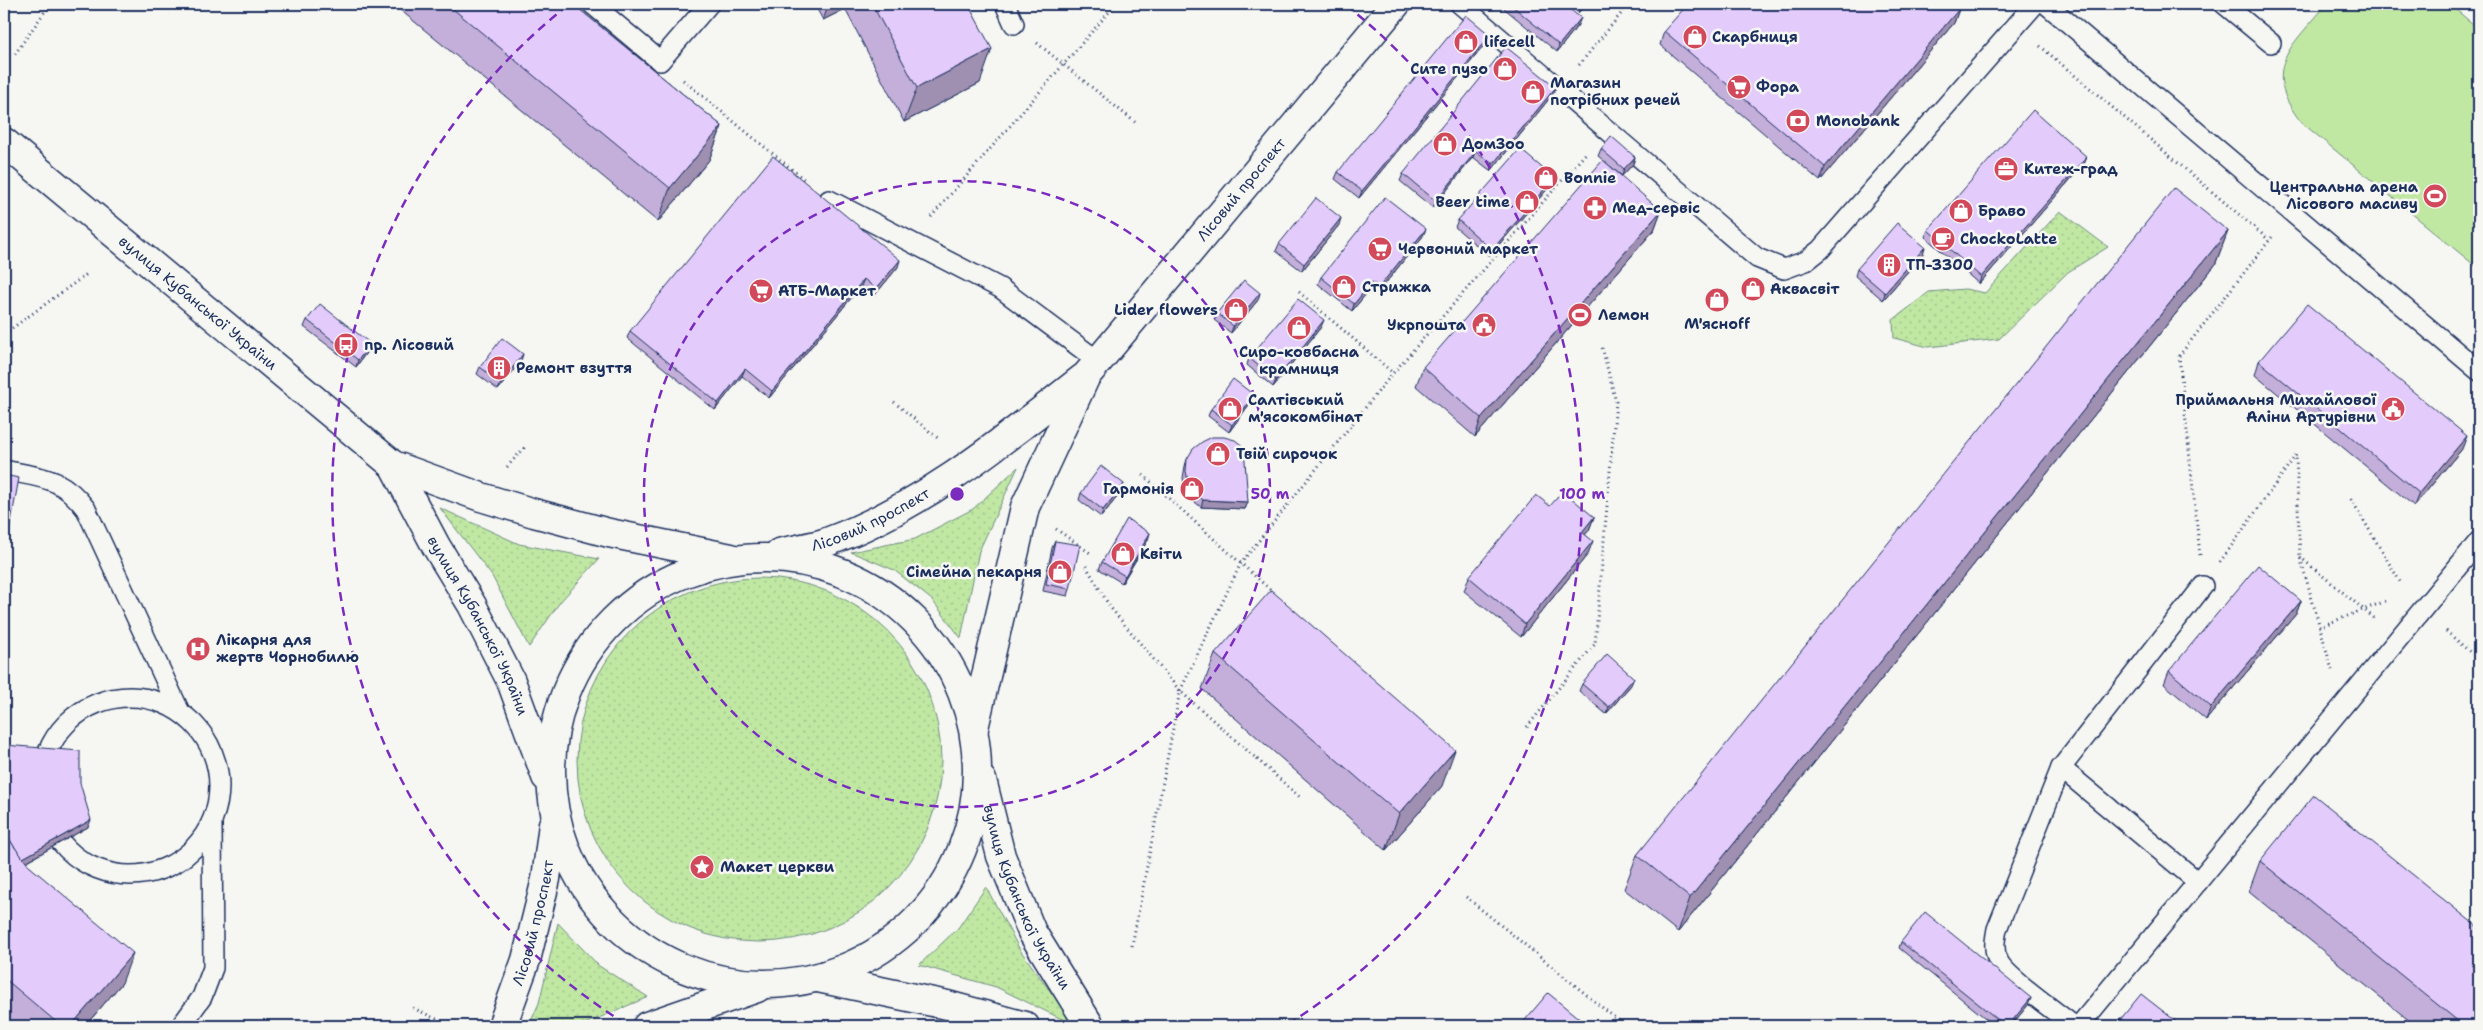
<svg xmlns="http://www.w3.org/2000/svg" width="2483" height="1030" font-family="'Shantell Sans',sans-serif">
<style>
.grass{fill:url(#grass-dots);stroke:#6e8c80}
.park{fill:#c0e8a3;stroke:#6e8c80}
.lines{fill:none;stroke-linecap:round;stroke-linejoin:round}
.lane-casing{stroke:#1b2f5e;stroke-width:22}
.secondary-casing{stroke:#1b2f5e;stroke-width:31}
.path{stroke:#1b2f5e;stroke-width:3;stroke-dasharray:1 4;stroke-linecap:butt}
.lane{stroke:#f6f6f2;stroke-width:19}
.secondary{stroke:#f6f6f2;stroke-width:28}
.wall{fill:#c3afd9;stroke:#1b2f5e}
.shaded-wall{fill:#9f8fb0;stroke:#1b2f5e}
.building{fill:#e3ccfc;stroke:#1b2f5e}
.ring{fill:none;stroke:#7b2cbf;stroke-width:2.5;stroke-dasharray:9 6}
.labels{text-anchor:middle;stroke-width:5;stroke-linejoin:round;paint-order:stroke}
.poi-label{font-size:15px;font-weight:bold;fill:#1b2f5e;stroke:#f6f6f2;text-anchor:start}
.street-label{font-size:15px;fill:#1b2f5e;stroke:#f6f6f2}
.centre{fill:#7b2cbf;stroke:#f6f6f2;stroke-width:2.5}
.ring-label{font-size:15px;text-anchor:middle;font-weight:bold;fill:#7b2cbf;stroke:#f6f6f2;stroke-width:5;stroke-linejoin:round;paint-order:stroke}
</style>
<defs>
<pattern id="grass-dots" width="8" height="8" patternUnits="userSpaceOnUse" patternTransform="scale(1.25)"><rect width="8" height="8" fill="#c0e8a3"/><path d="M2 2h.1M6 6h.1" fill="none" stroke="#a4c78f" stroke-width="1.8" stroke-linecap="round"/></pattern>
</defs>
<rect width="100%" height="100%" fill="#f6f6f2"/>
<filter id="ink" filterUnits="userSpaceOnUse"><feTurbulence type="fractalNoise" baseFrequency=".02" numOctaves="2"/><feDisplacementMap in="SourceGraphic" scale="10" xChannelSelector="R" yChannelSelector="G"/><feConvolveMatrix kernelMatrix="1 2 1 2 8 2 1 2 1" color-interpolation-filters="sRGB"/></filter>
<g filter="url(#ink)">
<g class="grass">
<path d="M2060,211L2108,247L2068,272L1999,339L1928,347L1894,338L1893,320L1929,292L1965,289L1985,293Z"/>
<path d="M1018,467L979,551L961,638L932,600L894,570L851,552L915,539L973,509Z"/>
<path d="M440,508L519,544L599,559L560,602L529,647L492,576Z"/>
<circle cx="759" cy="760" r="182"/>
<path d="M986,887L1020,950L1076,1026L996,987L919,965L958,928Z"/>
<path d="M558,923L599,966L648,997L580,1026H529L539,1003Z"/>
</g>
<path class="park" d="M2327,4H2449L2479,29V269L2301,122C2259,68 2292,46 2327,4Z"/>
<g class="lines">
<defs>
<g id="lane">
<path d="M592,4L660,61L709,4"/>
<path d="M1005,4L1014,24"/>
<path d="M1460,4L1757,258L1784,269L1806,261L1820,250L2035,4"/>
<path d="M2046,4L2479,371"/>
<path d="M2224,4L2271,43"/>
<path d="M829,200L1000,288L1098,361"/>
<path d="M4,470C42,478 61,476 86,509L180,712"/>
<circle cx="130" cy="786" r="89"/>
<path d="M2061,768L2198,882"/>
<path d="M181,1026L202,997L213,968L212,823"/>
<path d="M2074,1026C2058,1013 2004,976 1998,960C1993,949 1995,940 1997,929L2061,768L2203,586"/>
<path d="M2079,1026L2479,541"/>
</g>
<g id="secondary">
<path id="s1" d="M4,142L393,465L481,497L534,513L609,533L731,558"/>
<path id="s2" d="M393,465L436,546L472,605L511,681L546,777"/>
<path id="s3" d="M779,553C795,549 812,547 827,542C924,506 1003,441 1083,378"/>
<circle cx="764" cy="771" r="213"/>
<path id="s4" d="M974,728L1025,507L1086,376L1396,4"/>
<path id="s5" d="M982,780L1001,856L1032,932L1090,1026"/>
<path d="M818,978L947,1005L1025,1026"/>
<path id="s6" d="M502,1026L526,960L546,879L553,824"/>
<path d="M647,1026L757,988"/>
</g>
</defs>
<use href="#lane" class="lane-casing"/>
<use href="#secondary" class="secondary-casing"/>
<g class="path">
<path d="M1037,43L1136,123"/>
<path d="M2040,46L2269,240"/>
<path d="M15,54L50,4"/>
<path d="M1579,65L1629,4"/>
<path d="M683,80L806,181"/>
<path d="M931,217L1116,4"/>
<path d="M1299,292L1393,373"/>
<path d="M4,334L87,274"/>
<path d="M894,402L940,440"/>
<path d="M507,467L525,447"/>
<path d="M1143,475L1276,595"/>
<path d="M2351,499L2402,585"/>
<path d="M1056,529L1090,553"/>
<path d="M2200,555L2179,356L2272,237"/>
<path d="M2300,557L2374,618"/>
<path d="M2220,562L2296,455L2300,557L2332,670"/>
<path d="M1086,566L1110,607L1180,691L1302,799"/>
<path d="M2319,627L2386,601"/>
<path d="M2446,631L2479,660"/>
<path d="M1527,727L1595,644L1616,402L1602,347"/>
<path d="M1466,897L1625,1026"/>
<path d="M1132,946L1180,691L1241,563L1393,373L1587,152"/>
<path d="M413,1008L451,1026"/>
</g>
<use href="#lane" class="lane"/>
<use href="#secondary" class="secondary"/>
</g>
<g class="wall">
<path d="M393,4H573L722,126L709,160L658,222Z"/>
<path d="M814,4H968L980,83L904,122L845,9L823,20Z"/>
<path d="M1499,4H1564V5L1578,25L1557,52Z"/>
<path d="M1568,4H1586L1578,13Z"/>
<path d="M2309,4H2318L2314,8Z"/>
<path d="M1959,9L1954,23L1820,181L1660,45L1664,31Z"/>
<path d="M1487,42L1359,198L1335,179L1338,172Z"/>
<path d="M1553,94L1491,171L1473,157L1433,208L1400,181L1403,174Z"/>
<path d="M1601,149L1635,157L1633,164L1622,176L1598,156Z"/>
<path d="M2087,157L2084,164L1979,284L1925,237L1928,230Z"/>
<path d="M1554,178L1551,185L1489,256L1455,227L1458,220Z"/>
<path d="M1661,211L1654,230L1475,437L1416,386L1423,367Z"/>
<path d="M1339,225L1302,271L1276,251L1279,244Z"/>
<path d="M2228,231L2215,265L1678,932L1624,889L1637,855Z"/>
<path d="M1423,236L1377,294L1370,289L1352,311L1318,284L1321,277Z"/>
<path d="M1923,254L1883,300L1855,276L1857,269Z"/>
<path d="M898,267L874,296L861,286L769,398L742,376L715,410L627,338L630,331Z"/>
<path d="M1258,300L1231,333L1214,320L1217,313Z"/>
<path d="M307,320L368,350L356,367L304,327Z"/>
<path d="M1321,327L1273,387L1247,365L1249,358Z"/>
<path d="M521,361L498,390L477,374L480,367Z"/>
<path d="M2259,361L2462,449L2414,506L2255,375Z"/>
<path d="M1254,395L1251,402L1229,432L1208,416L1211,409Z"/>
<path d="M1187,459L1248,502L1245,509L1201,507L1191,499L1185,489L1183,478L1185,466Z"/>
<path d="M1122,491L1101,517L1079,500L1081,493Z"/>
<path d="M1550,506L1594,517L1589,530L1585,535L1588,554L1521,637L1464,591L1469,577Z"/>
<path d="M1148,540L1122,583L1099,569L1102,562Z"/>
<path d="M1055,541L1070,589L1068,596L1043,591L1052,548Z"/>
<path d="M2301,601L2296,614L2206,720L2164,684L2169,671Z"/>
<path d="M1215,654L1442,786L1386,850L1202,689Z"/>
<path d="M1582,684L1631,685L1606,714L1579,691Z"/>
<path d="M4,745L80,783L88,827L26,862L122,983L85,1026H15L4,1017Z"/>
<path d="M2260,861L2479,1026H2416L2249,891Z"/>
<path d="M1901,942L2031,998L2028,1005L2011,1026H1995L1899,948Z"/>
</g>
<g class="shaded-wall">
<path d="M829,4H847L845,9L823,20Z"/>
<path d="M1583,4H1586L1578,13L1581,6Z"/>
<path d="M1959,9L1954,23L1820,181L1825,167Z"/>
<path d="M1581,18L1578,25L1557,52L1559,45Z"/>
<path d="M1490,35L1487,42L1359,198L1362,191Z"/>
<path d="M992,49L980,83L904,122L917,88Z"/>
<path d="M1556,87L1553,94L1491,171L1493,164Z"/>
<path d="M722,126L709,160L658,222L670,188Z"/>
<path d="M1476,151L1473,157L1433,208L1436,201Z"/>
<path d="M1635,157L1633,164L1622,176L1624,169Z"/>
<path d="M2087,157L2084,164L1979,284L1981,277Z"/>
<path d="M1554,178L1551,185L1489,256L1492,250Z"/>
<path d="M1661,211L1654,230L1475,437L1481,418Z"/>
<path d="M1341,218L1339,225L1302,271L1304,264Z"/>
<path d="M1426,229L1423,236L1377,294L1379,287Z"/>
<path d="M2228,231L2215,265L1678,932L1690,898Z"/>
<path d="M1925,247L1923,254L1883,300L1885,293Z"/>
<path d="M900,260L898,267L874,296L876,289Z"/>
<path d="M864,279L861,286L769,398L772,391Z"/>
<path d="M1372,282L1370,289L1352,311L1354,304Z"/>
<path d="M1260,293L1258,300L1231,333L1233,326Z"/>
<path d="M1324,320L1321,327L1273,387L1276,380Z"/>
<path d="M371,344L368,350L356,367L358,360Z"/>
<path d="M523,354L521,361L498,390L501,383Z"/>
<path d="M745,369L742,376L715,410L718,403Z"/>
<path d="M1254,395L1251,402L1229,432L1232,425Z"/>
<path d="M2467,436L2462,449L2414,506L2419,493Z"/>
<path d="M1124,484L1122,491L1101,517L1103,510Z"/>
<path d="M1203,500L1248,502L1245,509L1201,507Z"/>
<path d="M1594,517L1589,530L1577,545L1582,532Z"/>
<path d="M1150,533L1148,540L1122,583L1125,576Z"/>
<path d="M1593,541L1588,554L1521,637L1525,624Z"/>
<path d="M2301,601L2296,614L2206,720L2211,707Z"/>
<path d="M1634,678L1631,685L1606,714L1609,707Z"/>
<path d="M1455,750L1442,786L1386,850L1399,814Z"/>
<path d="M91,820L88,827L4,874L5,868Z"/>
<path d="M133,953L122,983L85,1026H71Z"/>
<path d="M2031,998L2028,1005L2011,1026H2008Z"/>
</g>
<g class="building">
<path d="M447,4H573L722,126L670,188Z"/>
<path d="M872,4H968L992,49L917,88Z"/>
<path d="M1510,4H1563L1581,18L1559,45Z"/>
<path d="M1688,4H1952L1959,9L1825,167L1664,31Z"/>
<path d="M1466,15L1490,35L1362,191L1338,172Z"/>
<path d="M1506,47L1556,87L1493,164L1476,151L1436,201L1403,174Z"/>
<path d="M2033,110L2087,157L1981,277L1928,230Z"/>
<path d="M1611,136L1635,157L1624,169L1601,149Z"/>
<path d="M1520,149L1554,178L1492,250L1458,220Z"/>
<path d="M773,156L900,260L876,289L864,279L772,391L745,369L718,403L630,331Z"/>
<path d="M1603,160L1661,211L1481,418L1423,367Z"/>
<path d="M2174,188L2228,231L1690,898L1637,855Z"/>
<path d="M1385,197L1426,229L1379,287L1372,282L1354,304L1321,277Z"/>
<path d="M1316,198L1341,218L1304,264L1279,244Z"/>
<path d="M1897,223L1925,247L1885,293L1857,269Z"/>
<path d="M1244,280L1260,293L1233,326L1217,313Z"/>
<path d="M1298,299L1324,320L1276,380L1249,358Z"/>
<path d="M320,304L371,344L358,360L307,320Z"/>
<path d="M2307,304L2467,436L2419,493L2259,361Z"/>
<path d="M502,338L523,354L501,383L480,367Z"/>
<path d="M1233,379L1254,395L1232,425L1211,409Z"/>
<path d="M1212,437H1224L1235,440L1244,447L1248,502L1203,500L1194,492L1188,482L1186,471L1187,459L1193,449L1202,442Z"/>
<path d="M1101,466L1124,484L1103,510L1081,493Z"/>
<path d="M4,475L19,478L4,560Z"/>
<path d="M1563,491L1594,517L1582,532L1593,541L1525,624L1469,577L1536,495L1550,506Z"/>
<path d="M1127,519L1150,533L1125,576L1102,562Z"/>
<path d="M1055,541L1080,545L1070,589L1046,584Z"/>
<path d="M2258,565L2301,601L2211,707L2169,671Z"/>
<path d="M1271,590L1455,750L1399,814L1215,654Z"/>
<path d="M1607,654L1634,678L1609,707L1582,684Z"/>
<path d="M4,745L80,751V783L91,820L23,858L13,845L4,829Z"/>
<path d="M2314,795L2479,928V1026H2464L2260,861Z"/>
<path d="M4,829L13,845L29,866L133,953L71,1026H61L4,978Z"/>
<path d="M1925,912L2031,998L2008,1026H2006L1901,942Z"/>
<path d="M1548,993L1588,1026H1520Z"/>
<path d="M2141,994L2182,1026H2115Z"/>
</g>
</g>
<g class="ring">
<circle cx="957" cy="494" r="313"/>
<path d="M626 1024A625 625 0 0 1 568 5M1346 5A625 625 0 0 1 1288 1024"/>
</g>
<defs>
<symbol id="shop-disc" viewBox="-11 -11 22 22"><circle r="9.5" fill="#d1495b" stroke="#f6f6f2"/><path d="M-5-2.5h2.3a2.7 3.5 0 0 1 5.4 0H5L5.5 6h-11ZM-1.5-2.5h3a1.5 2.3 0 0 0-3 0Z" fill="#fff"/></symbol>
<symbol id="supermarket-disc" viewBox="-11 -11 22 22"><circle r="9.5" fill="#d1495b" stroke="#f6f6f2"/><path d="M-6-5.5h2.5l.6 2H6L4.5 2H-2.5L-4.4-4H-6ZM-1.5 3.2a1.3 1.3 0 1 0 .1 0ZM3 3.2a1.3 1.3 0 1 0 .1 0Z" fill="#fff"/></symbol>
<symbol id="bank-disc" viewBox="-11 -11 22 22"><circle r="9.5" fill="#d1495b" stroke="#f6f6f2"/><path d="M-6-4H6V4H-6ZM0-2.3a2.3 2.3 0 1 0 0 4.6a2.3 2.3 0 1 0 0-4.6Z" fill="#fff"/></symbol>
<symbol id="office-disc" viewBox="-11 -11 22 22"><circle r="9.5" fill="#d1495b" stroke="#f6f6f2"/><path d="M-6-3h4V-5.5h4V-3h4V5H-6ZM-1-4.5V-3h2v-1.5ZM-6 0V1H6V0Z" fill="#fff"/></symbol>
<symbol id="stadium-disc" viewBox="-11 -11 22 22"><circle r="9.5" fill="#d1495b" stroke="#f6f6f2"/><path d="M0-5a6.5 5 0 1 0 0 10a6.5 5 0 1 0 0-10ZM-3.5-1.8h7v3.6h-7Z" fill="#fff"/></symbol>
<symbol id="pharmacy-disc" viewBox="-11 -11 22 22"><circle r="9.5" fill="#d1495b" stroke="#f6f6f2"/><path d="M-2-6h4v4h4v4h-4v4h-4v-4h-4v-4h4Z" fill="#fff"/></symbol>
<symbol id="cafe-disc" viewBox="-11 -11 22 22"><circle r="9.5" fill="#d1495b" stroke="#f6f6f2"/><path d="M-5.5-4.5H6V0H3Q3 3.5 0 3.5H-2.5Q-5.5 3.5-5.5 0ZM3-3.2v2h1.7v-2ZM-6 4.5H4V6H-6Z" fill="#fff"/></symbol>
<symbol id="building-disc" viewBox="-11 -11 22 22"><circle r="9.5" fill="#d1495b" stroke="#f6f6f2"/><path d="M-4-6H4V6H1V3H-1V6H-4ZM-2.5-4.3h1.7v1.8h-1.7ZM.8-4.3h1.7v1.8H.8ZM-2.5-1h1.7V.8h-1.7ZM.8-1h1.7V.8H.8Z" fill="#fff"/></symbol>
<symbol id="civic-disc" viewBox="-11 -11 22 22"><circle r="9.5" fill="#d1495b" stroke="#f6f6f2"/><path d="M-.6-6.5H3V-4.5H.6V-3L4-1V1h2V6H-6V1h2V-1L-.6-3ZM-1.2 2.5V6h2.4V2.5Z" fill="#fff"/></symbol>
<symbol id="bus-disc" viewBox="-11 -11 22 22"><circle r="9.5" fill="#d1495b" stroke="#f6f6f2"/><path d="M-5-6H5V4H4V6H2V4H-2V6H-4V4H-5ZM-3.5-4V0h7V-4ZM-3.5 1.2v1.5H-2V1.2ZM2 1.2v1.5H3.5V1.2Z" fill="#fff"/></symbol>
<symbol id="hospital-disc" viewBox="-11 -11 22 22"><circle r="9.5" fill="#d1495b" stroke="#f6f6f2"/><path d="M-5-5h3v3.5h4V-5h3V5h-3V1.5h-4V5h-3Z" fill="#fff"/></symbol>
<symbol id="sight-disc" viewBox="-11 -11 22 22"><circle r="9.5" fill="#d1495b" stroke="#f6f6f2"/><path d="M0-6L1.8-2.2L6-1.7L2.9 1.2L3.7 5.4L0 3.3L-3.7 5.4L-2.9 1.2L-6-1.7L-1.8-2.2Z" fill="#fff"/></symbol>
</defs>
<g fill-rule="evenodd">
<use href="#shop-disc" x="1681" y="23" width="28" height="28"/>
<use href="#shop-disc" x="1452" y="28" width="28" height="28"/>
<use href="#shop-disc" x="1491" y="55" width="28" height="28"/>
<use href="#supermarket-disc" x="1725" y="73" width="28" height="28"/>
<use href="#shop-disc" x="1519" y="78" width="28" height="28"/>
<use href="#bank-disc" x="1784" y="107" width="28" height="28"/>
<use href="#shop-disc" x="1431" y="130" width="28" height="28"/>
<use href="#office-disc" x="1992" y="155" width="28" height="28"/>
<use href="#shop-disc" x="1532" y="164" width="28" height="28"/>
<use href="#stadium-disc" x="2421" y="182" width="28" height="28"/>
<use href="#shop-disc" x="1513" y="188" width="28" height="28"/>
<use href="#pharmacy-disc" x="1581" y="194" width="28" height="28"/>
<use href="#shop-disc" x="1947" y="197" width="28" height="28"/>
<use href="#cafe-disc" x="1929" y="225" width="28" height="28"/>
<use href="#supermarket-disc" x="1366" y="235" width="28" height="28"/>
<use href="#building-disc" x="1875" y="251" width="28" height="28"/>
<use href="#shop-disc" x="1330" y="273" width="28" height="28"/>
<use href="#shop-disc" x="1739" y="275" width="28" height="28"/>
<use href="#supermarket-disc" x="747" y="277" width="28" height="28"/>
<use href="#shop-disc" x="1703" y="286" width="28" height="28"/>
<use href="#shop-disc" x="1222" y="296" width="28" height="28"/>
<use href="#stadium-disc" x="1566" y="301" width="28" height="28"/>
<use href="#civic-disc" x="1470" y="311" width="28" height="28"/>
<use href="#shop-disc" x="1285" y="314" width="28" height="28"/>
<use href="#bus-disc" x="332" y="331" width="28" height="28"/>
<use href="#building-disc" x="485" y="354" width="28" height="28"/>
<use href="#shop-disc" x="1216" y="395" width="28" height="28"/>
<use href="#civic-disc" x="2379" y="395" width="28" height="28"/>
<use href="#shop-disc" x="1204" y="440" width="28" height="28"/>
<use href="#shop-disc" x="1178" y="475" width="28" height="28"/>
<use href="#shop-disc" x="1109" y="540" width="28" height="28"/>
<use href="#shop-disc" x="1046" y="558" width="28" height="28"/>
<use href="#hospital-disc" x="184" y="635" width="28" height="28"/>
<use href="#sight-disc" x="688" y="853" width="28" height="28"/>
</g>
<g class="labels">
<g class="poi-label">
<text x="1712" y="42">Скарбниця</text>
<text x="1484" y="47">lifecell</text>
<text x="1488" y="74" text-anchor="end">Сите пузо</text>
<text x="1550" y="88">Магазин<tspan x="1550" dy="17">потрібних речей</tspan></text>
<text x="1756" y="92">Фора</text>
<text x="1816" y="126">Monobank</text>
<text x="1462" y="149">ДомЗоо</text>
<text x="2024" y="174">Китеж-град</text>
<text x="1564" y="183">Bonnie</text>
<text x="2418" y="192" text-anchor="end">Центральна арена<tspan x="2418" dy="17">Лісового масиву</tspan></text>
<text x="1510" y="207" text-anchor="end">Beer time</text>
<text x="1612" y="213">Мед-сервіс</text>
<text x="1978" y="216">Браво</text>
<text x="1960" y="244">ChockoLatte</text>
<text x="1398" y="254">Червоний маркет</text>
<text x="1906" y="270">ТП-3300</text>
<text x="1362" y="292">Стрижка</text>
<text x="1770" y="294">Аквасвіт</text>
<text x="778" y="296">АТБ-Маркет</text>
<text x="1218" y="315" text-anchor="end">Lider flowers</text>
<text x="1598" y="320">Лемон</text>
<text x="1717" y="329" text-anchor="middle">М'яснoff</text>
<text x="1466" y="330" text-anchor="end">Укрпошта</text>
<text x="364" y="350">пр. Лісовий</text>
<text x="1299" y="357" text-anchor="middle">Сиро-ковбасна<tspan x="1299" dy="17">крамниця</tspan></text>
<text x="516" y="373">Ремонт взуття</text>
<text x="1248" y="405">Салтівський<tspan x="1248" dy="17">м'ясокомбінат</tspan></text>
<text x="2376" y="405" text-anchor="end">Приймальня Михайлової<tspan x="2376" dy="17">Аліни Артурівни</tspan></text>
<text x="1236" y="459">Твій сирочок</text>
<text x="1174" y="494" text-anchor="end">Гармонія</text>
<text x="1140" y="559">Квіти</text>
<text x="1042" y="577" text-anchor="end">Сімейна пекарня</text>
<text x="216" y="645">Лікарня для<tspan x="216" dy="17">жертв Чорнобилю</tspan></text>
<text x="720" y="872">Макет церкви</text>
</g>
<g class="street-label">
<text dy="5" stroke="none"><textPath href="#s4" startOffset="614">Лісовий проспект</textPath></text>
<text dy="5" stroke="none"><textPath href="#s1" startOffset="252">вулиця Кубанської України</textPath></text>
<text dy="5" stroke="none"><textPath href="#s3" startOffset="98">Лісовий проспект</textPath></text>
<text dy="5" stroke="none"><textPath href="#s2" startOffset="182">вулиця Кубанської України</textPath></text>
<text dy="5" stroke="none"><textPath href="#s5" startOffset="126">вулиця Кубанської України</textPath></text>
<text dy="5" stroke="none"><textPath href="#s6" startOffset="108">Лісовий проспект</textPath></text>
</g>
</g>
<circle cx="957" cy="494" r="8" class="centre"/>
<g class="ring-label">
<text x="1270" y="499">50 m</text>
<text x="1582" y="499">100 m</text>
</g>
<rect width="2483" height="1030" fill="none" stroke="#f6f6f2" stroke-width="20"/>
<rect x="10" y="10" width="2463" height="1010" fill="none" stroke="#1b2f5e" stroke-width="2" filter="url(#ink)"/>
</svg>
